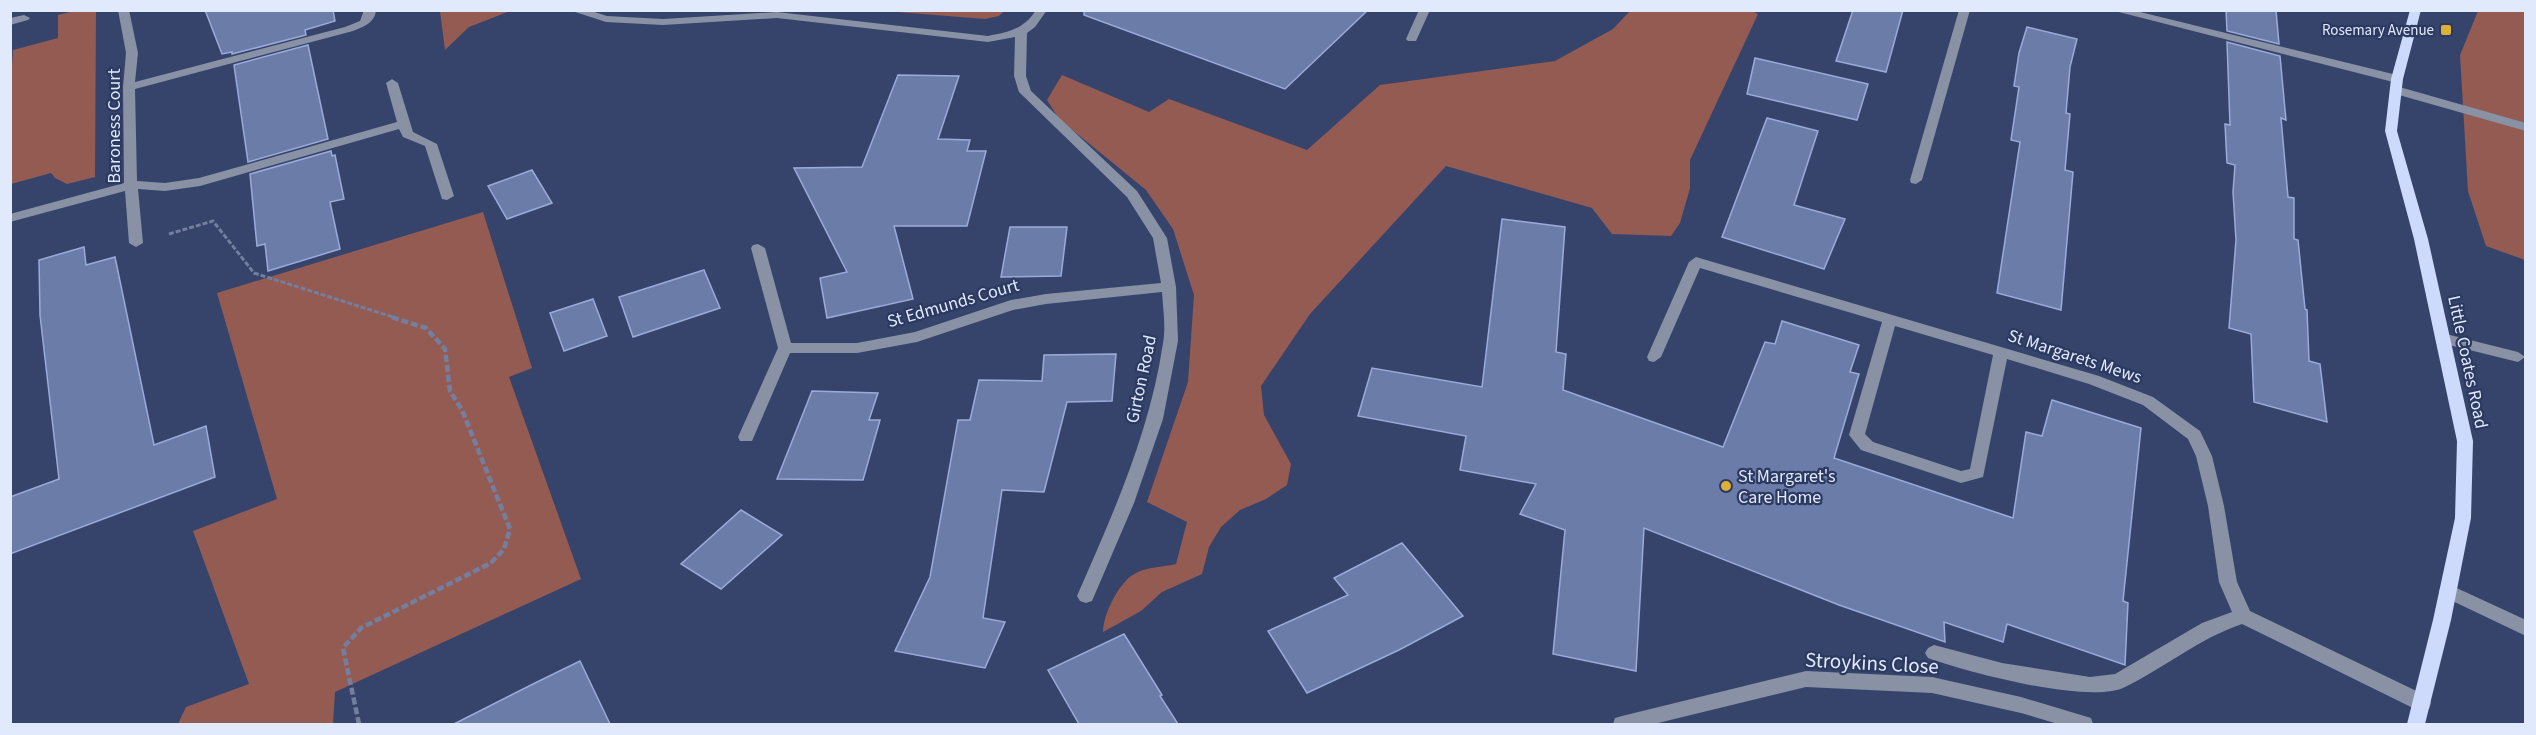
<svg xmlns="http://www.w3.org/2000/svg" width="2536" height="735" font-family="'Source Sans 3',sans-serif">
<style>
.green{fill:#945b53}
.building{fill:#6c7ca9;stroke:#9aabda;stroke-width:1.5}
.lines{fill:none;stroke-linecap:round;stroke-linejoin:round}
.path-far1{stroke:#747fa0;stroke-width:3;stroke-dasharray:5 2;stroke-linecap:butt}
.path{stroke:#747fa0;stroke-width:4.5;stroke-dasharray:7 3;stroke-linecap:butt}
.minor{fill:#8991a5;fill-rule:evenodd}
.major{fill:#cddafb;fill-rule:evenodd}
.poi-dot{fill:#ddb133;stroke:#2c3960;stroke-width:2}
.labels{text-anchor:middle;stroke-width:4.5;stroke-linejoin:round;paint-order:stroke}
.far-poi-label{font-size:15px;fill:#e1e9fd;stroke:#2c3960;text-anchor:end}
.street-label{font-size:18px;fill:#e1e9fd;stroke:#2c3960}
.poi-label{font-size:18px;fill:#e1e9fd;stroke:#2c3960;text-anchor:start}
.near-street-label{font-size:21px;fill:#e1e9fd;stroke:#2c3960}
</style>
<rect width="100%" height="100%" fill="#36446c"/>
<g class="green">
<path d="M78,10L96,11L95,177L67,184L55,178L51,173L11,184L10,97L13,50L58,38V15Z"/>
<path d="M1750,10L1758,14L1690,160V188L1680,223L1671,236L1612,234L1592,208L1446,166L1310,314L1261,386L1264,415L1291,464L1287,485L1266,499L1240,510L1221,527L1209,547L1202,574L1162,592L1141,611L1103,632C1103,614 1120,579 1138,572C1149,567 1164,567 1176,564L1187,522L1147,502L1188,382L1194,295L1173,229L1146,190L1059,119L1047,100L1062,75L1149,112L1169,99L1307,150L1380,85L1555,61L1613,29L1630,11Z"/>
<path d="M440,11V10L510,11L469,27L445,50Z"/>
<path d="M886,11H1004L999,16L985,19Z"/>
<path d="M2478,11H2525V260L2486,246L2468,191L2460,55Z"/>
<path d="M483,212L532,368L509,377L581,579L335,692L333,724H178L186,707L249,684L193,531L277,499L217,293Z"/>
</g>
<g class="building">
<path d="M205,10H333L335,21L305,30L306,35L232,54V52L222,54Z"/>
<path d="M1084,10H1368L1285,89L1084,15Z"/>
<path d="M1853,10H1903L1886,72L1836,61Z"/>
<path d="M2226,10H2276L2279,44L2227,31Z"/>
<path d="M2027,27L2077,39L2070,67L2066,113L2070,114L2065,170L2073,172L2061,310L1997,293L2020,142L2011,140L2019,87L2014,86L2019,53Z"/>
<path d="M2227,42L2280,56L2286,120L2281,118L2288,197L2294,198V239L2298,240L2305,309L2307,310L2309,361L2320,364L2327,422L2254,402L2251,334L2229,328L2236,240L2233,192L2235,165L2227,163L2225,124L2230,125Z"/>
<path d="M308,45L328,139L248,162L234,65Z"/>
<path d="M1755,58L1868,84L1857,120L1747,94Z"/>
<path d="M898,75L959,76L938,139L970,140L967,151H986L967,226H894L913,299L827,318L820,278L847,272L794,168L862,167Z"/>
<path d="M1767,118L1818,131L1794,205L1845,219L1824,269L1722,237Z"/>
<path d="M331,151L332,156L335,155L344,199L330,202L340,249L268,271L265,244L257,246L250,174Z"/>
<path d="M532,170L552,203L507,219L488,186Z"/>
<path d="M1502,219L1565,227L1556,352L1566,354L1563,390L1723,447L1765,342L1775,344L1782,321L1859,345L1850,372L1859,374L1834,458L2013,518L2026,432L2042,436L2052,400L2141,428L2123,601L2128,603L2125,665L2007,624L2003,642L1944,622L1945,642L1839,605L1644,528L1636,671L1553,654L1565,530L1520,514L1536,484L1460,470L1466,436L1358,416L1372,368L1482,387Z"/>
<path d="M1010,227H1067L1061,276L1001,277Z"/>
<path d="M84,247L86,265L115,257L154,445L206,426L215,477L10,554V497L59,479L40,315L39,260Z"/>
<path d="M704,270L720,308L633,337L619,297Z"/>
<path d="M593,299L607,336L564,351L550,313Z"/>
<path d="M1116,354L1112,401L1067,402L1044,492L1002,490L983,618L1005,622L985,668L895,651L930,577L958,420H970L979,380L1042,381L1044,355Z"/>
<path d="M812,391L878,393L869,420H880L863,480L777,479Z"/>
<path d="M741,510L782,535L721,589L681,564Z"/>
<path d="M1402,543L1463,616L1399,650L1307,693L1268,631L1348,595L1334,578Z"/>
<path d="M1124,634L1162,695L1160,696L1178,724H1079L1048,670Z"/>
<path d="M580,661L610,724H454L535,683Z"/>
</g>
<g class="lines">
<path class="path-far1" d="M169,234L213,221L254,273L396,318"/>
<path class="path" d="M359,724L343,648L361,628L491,563L504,549L510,529L462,410L450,391L445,349L426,328L391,317"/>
<g class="minor">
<path d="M118,10H129L138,53L135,82L345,27L360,21L364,10H376C375,23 363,27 353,31L135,89L137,181L165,183L199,178L397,122L386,83L392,79L398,83L413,132L437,144L454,196L447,200L442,199L425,146L403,137L399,129L200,186L165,191L138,189L143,243L136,247L129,243L125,191L10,222V214L124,183L123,87L126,53Z"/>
<path d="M569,10H588L607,16L663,19L777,12L988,36C1009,32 1024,29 1036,10H1047L1035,27L1027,33L1026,76L1031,91L1137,191L1167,238L1176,287L1178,341L1163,419L1134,503L1092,601L1086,603L1080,601L1077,596C1113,514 1150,432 1163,343C1166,327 1163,309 1162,292L1046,304L1013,310L917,342L857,353H790L752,441H740L738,437L778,348L751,248L753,245L758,244L765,248L791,343H857L915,332L1011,300L1046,294L1161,283L1153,238L1127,197L1019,92L1014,76L1015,37L988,42L777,18L663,25L606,22Z"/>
<path d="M1419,10H1430L1416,41H1408L1406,39Z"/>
<path d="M1959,10H1970L1922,180L1916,184L1911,183L1910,180Z"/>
<path d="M2111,10H2132L2401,76L2403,79L2397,83Z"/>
<path d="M24,15L30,18L28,20L10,25V18Z"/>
<path d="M2396,86L2526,123V131L2392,93V87Z"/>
<path d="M1696,257L2099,376L2153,397L2200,431L2212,456L2224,506L2237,582L2250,611L2429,697L2431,703L2429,709L2422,711L2415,709L2242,624C2198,639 2166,667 2125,687C2091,705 1966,672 1928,658L1925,653L1928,648L1934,645L2002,663L2090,677L2115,674L2202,623L2232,612L2219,582L2208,506L2196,456L2188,439L2143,405L2089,384L2007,359L1983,477L1961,483L1955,481L1861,450L1849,435L1882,322L1700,268L1661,357L1654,362L1649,361L1647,357L1689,262ZM1895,326L1993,355L1970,469L1961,471L1873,442L1865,434Z"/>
<path d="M2442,333L2518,352L2525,357L2518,362L2437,342L2435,338Z"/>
<path d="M2448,584L2526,620V636L2442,596L2439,591L2442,586Z"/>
<path d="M1806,671L1932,677L2021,697L2091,718L2093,724H2058L2021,713L1932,693L1806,687L1654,724H1613L1615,718L1622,716Z"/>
</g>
<path class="major" d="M2410,10H2421L2403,79L2397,131L2428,239L2473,441L2471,518L2451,620L2425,724H2407L2433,620L2455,518L2457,441L2414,239L2385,131L2391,79Z"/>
</g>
<g class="poi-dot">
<rect x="2440" y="24" width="12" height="12" rx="3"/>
<circle cx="1726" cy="486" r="6"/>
</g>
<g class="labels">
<g class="far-poi-label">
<text x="2434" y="35">Rosemary Avenue</text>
</g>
<g class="street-label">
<text transform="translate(114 126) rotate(-90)" y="6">Baroness Court</text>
<text transform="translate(953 303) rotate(-16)" y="6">St Edmunds Court</text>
<text transform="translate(2075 356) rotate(18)" y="6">St Margarets Mews</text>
<text transform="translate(2468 362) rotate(78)" y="6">Little Coates Road</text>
<text transform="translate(1141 379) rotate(-78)" y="6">Girton Road</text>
</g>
<g class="poi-label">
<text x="1738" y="482">St Margaret's<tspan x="1738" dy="21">Care Home</tspan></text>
</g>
<g class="near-street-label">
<text transform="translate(1872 663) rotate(3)" y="7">Stroykins Close</text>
</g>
</g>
<rect width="2536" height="735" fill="none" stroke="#e1e9fd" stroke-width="24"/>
</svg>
